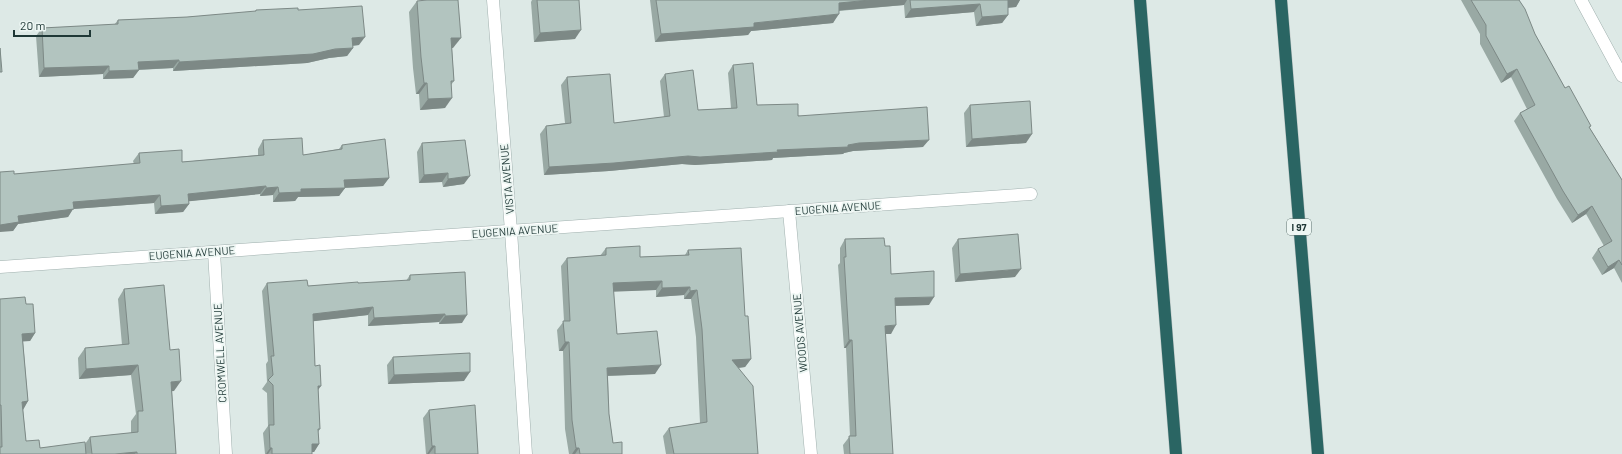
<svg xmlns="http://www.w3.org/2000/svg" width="1622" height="454" font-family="Barlow,sans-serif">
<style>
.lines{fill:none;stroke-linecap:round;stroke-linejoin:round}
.street-casing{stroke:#a0b0ae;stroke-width:13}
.highway-casing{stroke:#bcc3c3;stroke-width:13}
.street{stroke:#fff;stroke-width:12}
.highway{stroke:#2a6563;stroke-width:12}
.wall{fill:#99a9a4}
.shaded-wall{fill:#7d8986}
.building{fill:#b2c4bf;stroke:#7d8986}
.labels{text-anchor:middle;stroke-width:3.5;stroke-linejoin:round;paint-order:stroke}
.shield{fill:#edf6f3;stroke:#5d716f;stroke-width:1}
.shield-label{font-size:10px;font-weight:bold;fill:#1f3836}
.street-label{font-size:11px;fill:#1f3836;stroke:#edf6f3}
</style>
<rect width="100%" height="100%" fill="#dde9e6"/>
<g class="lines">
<defs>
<g id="street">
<path d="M493,0L511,231L526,454"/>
<path d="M1581,0L1622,76"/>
<path d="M789,211L811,454"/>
<path d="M214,252L226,454"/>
<path d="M0,267L1031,194"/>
</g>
<g id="highway">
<path d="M1140,0L1176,454"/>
<path d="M1281,0L1318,454"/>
</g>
</defs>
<use href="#street" class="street-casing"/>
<use href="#highway" class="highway-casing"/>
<use href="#street" class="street"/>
<use href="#highway" class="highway"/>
</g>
<g class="wall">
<path d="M532,0H579L575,39L534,42L531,2Z"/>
<path d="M650,0H1020L1016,7L1008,8V15L1002,23L976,26L974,12L905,18L904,5L839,11L833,23L751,31L748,35L655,42Z"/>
<path d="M1461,0H1519L1535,34L1565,88L1622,180V283L1614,268L1602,275L1592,258L1598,249L1604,246L1586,214L1572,223L1557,199L1514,121L1520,113L1527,109L1511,77L1501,83L1480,44V34Z"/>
<path d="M417,1L453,48H452L454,81L451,85L445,108L420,110L419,94H416L413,68L409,12Z"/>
<path d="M256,10H298L359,45L353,46V48L347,56L329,58L307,63L173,71V68L139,70L133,78L103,79V74L39,77L36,36L42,28L114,25L118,20L187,17L255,12Z"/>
<path d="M733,65L757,105L923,147L853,151L844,153L843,154L773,158L772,160L695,165L682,164L609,171L544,175L540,134L546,126L565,123L561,85L567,77L614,123L664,117L660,81L665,74L698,110L731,108L728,73Z"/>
<path d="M970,105L1026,143L966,147L964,113Z"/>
<path d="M263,140L303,155L339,149L342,145L389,178L383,186L345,188L339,196L298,197L295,201L273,202V195L260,196V194L188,201L189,204L183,212L155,214L154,203L73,209L68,217L18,224L13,231L14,174L134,164L133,161L139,153L182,162L258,155V149Z"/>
<path d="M422,143L464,184L443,187L442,182L419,183L417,152Z"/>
<path d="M845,239L885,246L891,274L929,305L895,306L891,334H885L893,454H844L843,445L850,436L846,348H844L838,265L840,263V248Z"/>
<path d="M958,239L1015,277L955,282L952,248Z"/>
<path d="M606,248L640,257L685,255L688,250L745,316L751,359L745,367L739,368L758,454H666L663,436L669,428L700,423L696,337L691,299H684V295L656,297V290L613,291L617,334L655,374L608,376L609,414L613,443L622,454H569L565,429L563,351H559L557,330L564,321L561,266L567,258L600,256Z"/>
<path d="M410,275L462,323L439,324V322L368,326V315L313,321L315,366L318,390L320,429L318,432L319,444L314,452H312V454H265L263,433L268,426L267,393L262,389L267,382L266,364L268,361L262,291L267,283L308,286L406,281Z"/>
<path d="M124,289L170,350L174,391H172L176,454H0V299L26,304L35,333L30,341H23L28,401L23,409L26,441L40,448L85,444L90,437L131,433V421L136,414L131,375L79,379L78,358L85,348L122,345L118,299Z"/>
<path d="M393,357L464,381L388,384L387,365Z"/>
<path d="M429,410L478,454H426L423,418Z"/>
</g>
<g class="shaded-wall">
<path d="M870,0H907L904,5L833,11L839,3Z"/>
<path d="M1007,0H1020L1016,7L1002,8Z"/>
<path d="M980,4L974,12L905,18L911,9Z"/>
<path d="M839,14L833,23L751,31L748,35L655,42L661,34L754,23Z"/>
<path d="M1008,15L1002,23L976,26L982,17Z"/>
<path d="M581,30L575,39L534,42L540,33Z"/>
<path d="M365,37L359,45L346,46L352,38Z"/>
<path d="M451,38H461L453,48L444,49Z"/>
<path d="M353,48L347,56L329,58L307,63L173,71L179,62Z"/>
<path d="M179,60L173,68L132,70L138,62Z"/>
<path d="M109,66L103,74L39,77L44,68Z"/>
<path d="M1517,69L1511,77L1501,83L1507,74Z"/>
<path d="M139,70L133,78L103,79L109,71Z"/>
<path d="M424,83H427L419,94H416Z"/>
<path d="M452,98L445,108L420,110L428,99Z"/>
<path d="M1032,134L1026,143L966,147L972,139Z"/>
<path d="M929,140L923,147L853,151L844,153L843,154L773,158L772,160L695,165L682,164L609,171L544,175L549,167L688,156L848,145L859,143Z"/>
<path d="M448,173L442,182L419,183L424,175Z"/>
<path d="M470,176L464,184L443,187L448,179Z"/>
<path d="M389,178L383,186L338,188L344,180Z"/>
<path d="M266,186L260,194L182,202L188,194Z"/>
<path d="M278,187L273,195L260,196L266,188Z"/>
<path d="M345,188L339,196L298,197L295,201L273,202L279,193L301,189Z"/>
<path d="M160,195L154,203L73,209L68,217L18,224L13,231L0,232V225L18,216L73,202Z"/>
<path d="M189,204L183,212L155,214L161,206Z"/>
<path d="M1592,206L1586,214L1572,223L1578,215Z"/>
<path d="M1619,260L1614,268L1602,275L1608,267Z"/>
<path d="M1021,269L1015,277L955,282L960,274Z"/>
<path d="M662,281L656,290L607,292L613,283Z"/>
<path d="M690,287L684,295L656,297L662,288Z"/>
<path d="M697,290L691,299H684L690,291Z"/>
<path d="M934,297L929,305L889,306L895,298Z"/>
<path d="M373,307L368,315L307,322L313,314Z"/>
<path d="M445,314L439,322L368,326L374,318Z"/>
<path d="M467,315L462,323L439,324L445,316Z"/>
<path d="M896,325L891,334H879L885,326Z"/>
<path d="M35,333L30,341L16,342L22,334Z"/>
<path d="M849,340H852L846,348H844Z"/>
<path d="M565,342H569L563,351H559Z"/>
<path d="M751,359L745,367L726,369L732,360Z"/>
<path d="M138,365L131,375L79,379L86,369Z"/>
<path d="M661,365L655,374L601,376L607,368Z"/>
<path d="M470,372L464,381L388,384L394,375Z"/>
<path d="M181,381L174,391L164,392L171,382Z"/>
<path d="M318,386H321L315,394Z"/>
<path d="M28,401L23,410L22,402Z"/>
<path d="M312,444H319L314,452H306Z"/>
<path d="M432,446H435L429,454H427Z"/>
<path d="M270,448H272L268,454H266Z"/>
<path d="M576,448H579L575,454H572Z"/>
<path d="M137,452L135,454H115Z"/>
</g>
<g class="building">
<path d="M427,0H458L461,38H451L454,81H451L452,98L428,99L427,83H424L421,57L417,1Z"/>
<path d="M537,0H579L581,30L540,33Z"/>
<path d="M656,0H870L839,3V14L754,23V27L661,34Z"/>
<path d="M910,0H1008V15L982,17L980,4L911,9Z"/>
<path d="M1471,0H1519L1525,9L1535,34L1565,88L1569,86L1591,126L1589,127L1622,180V265L1619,260L1608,267L1598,249L1612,241L1592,206L1578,215L1563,191L1520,113L1535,105L1517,69L1507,74L1486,36V25Z"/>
<path d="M362,6L365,37L352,38L353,48L335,49L313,54L179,62V60L138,62L139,70L109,71V66L44,68L42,28L118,24V20L187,17L256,11V10L298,8V10Z"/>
<path d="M0,48L2,72H0Z"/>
<path d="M753,63L757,105L798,104V116L927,107L929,140L859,143L848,145V147L777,150L778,152L700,157L688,156L614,163L549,167L546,126L571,123L567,77L610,74L614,123L670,116L665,74L693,70L698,110L737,108L733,65Z"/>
<path d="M1030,101L1032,134L972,139L970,105Z"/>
<path d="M302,138L303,155L342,149V145L385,139L389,178L344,180L345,188L301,189V192L279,193L278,187L266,188V186L188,194L189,204L161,206L160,195L73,202L74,209L18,216L19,222L0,225V172L14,171V174L140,163L139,153L182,150V162L264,155L263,140Z"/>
<path d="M465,140L470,176L448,179V173L424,175L422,143Z"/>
<path d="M1018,234L1021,269L960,274L958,239Z"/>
<path d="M884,238L885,246H890L891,274L934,271V297L895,298L896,325L885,326L893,454H850L849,436H856L852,340H849L844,257H846L845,239Z"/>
<path d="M640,246V257L689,255L688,250L741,248L745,316H748L751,359L732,360L753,386L758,454H674L669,428L707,422L702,329L697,290L690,291V287L662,288V281L613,283L617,334L657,331L661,365L607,368L609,414L613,443L622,442V454H580L579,448H576L572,420L569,342H565L563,321H570L567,258L606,255V248Z"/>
<path d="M465,272L467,315L445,316V314L374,318L373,307L313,314L315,366L320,365L321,386H318L320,429H318L319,444H312V454H272V448H270L269,425H274L273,385L268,380L273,375L271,356H274L267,283L307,280L308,286L358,282V283L410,280V275Z"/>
<path d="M164,285L170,350L179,349L181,381L171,382L176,454H137V452L115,454H92L90,437L138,432V411H143L138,365L86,369L85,348L129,344L124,289Z"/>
<path d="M25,297L26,304H33L35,333L22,334L28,401L22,402L26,441L39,440L40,448L85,442L86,454H0V447H2L1,405H0V299Z"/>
<path d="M470,353V372L394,375L393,357Z"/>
<path d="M475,405L478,454H435V446H432L429,410Z"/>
</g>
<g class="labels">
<rect class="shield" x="1287" y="219" width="24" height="16" rx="3"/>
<g class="shield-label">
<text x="1299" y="231">I 97</text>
</g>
<g class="street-label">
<text transform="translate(507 179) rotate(-95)" y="4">VISTA AVENUE</text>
<text transform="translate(838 208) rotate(-4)" y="4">EUGENIA AVENUE</text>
<text transform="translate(515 231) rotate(-4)" y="4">EUGENIA AVENUE</text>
<text transform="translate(192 253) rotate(-4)" y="4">EUGENIA AVENUE</text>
<text transform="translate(800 333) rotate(-95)" y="4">WOODS AVENUE</text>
<text transform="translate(220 353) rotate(-93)" y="4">CROMWELL AVENUE</text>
</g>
</g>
<path d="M14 30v6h76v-6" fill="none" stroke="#1f3836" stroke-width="2"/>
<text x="20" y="30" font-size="12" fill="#1f3836" stroke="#edf6f3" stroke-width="3" paint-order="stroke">20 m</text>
</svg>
